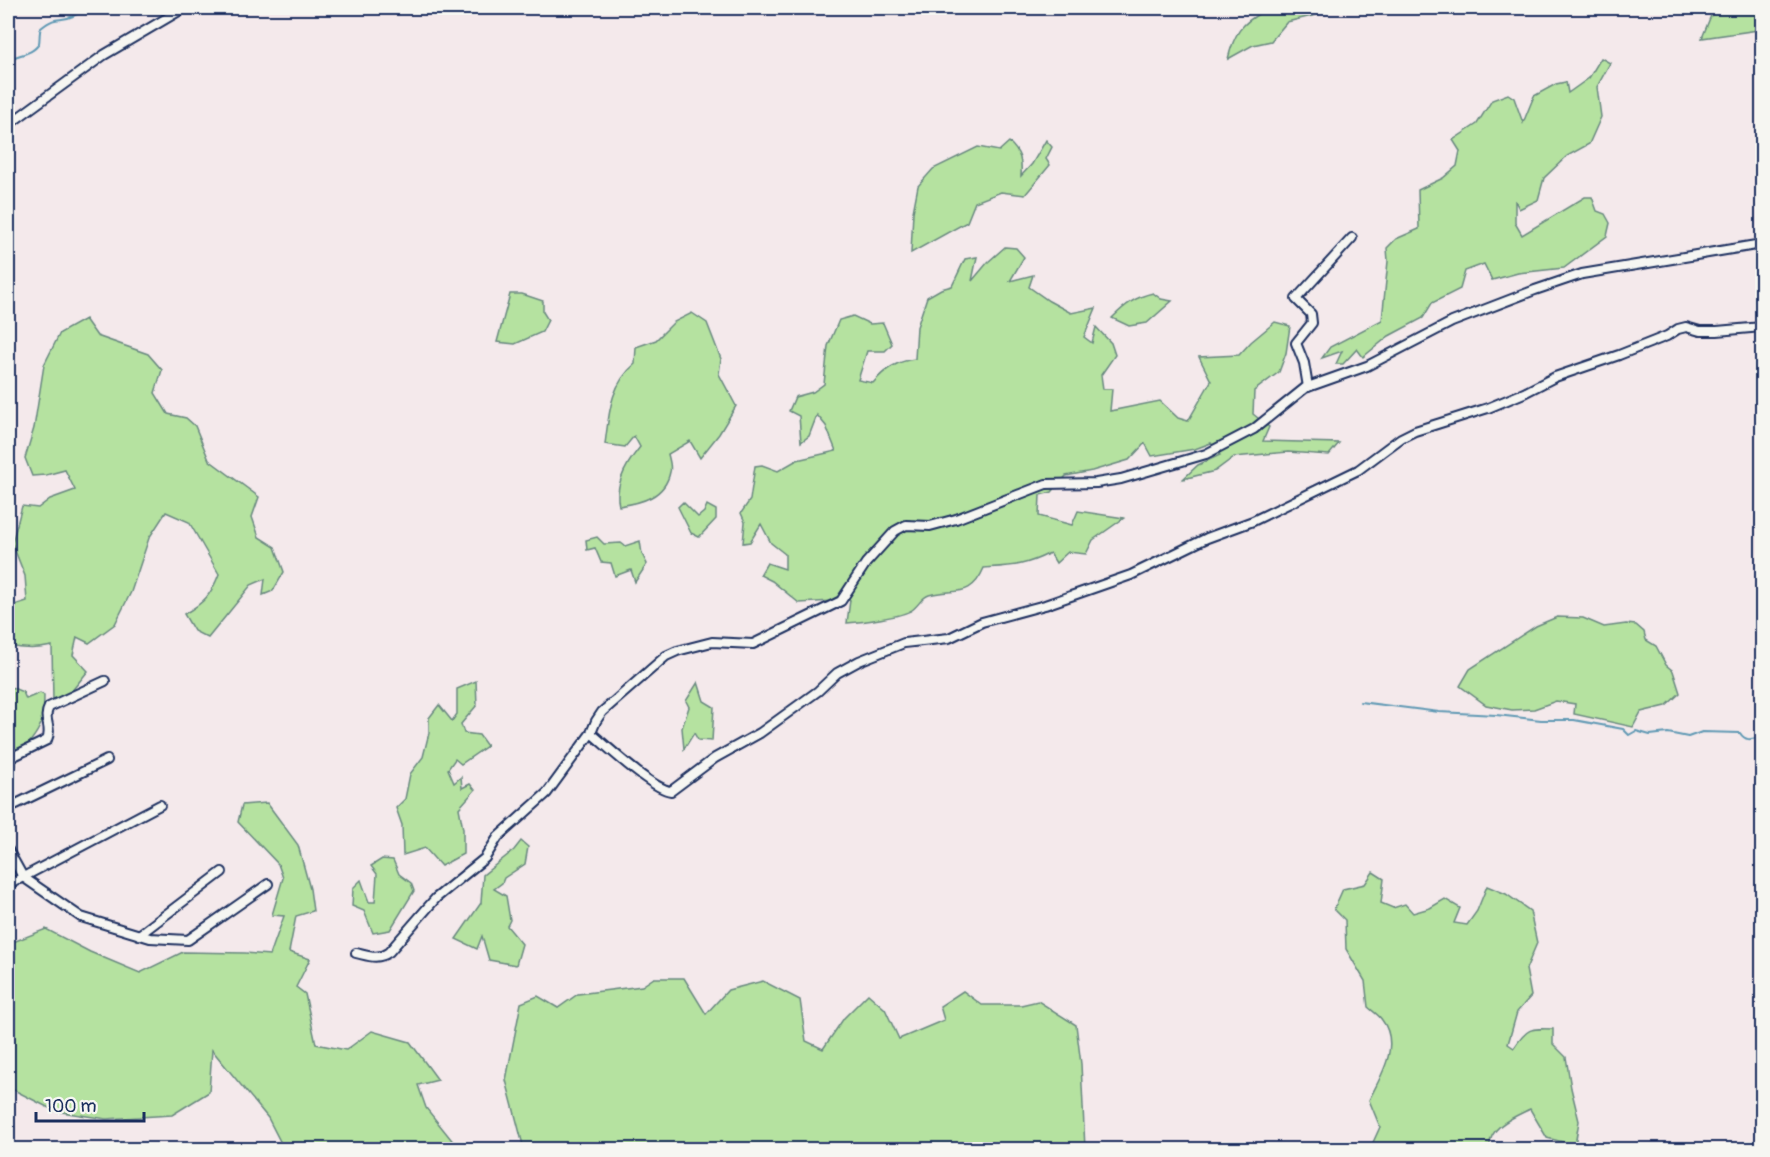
<svg xmlns="http://www.w3.org/2000/svg" width="1770" height="1157" font-family="Pangolin,sans-serif">
<style>
.green{fill:#b5e2a0;stroke:#68887f;stroke-width:1.5}
.lines{fill:none;stroke-linecap:round;stroke-linejoin:round}
.stream{stroke:#6199b4;stroke-width:2}
.minor-casing{stroke:#1b2f5e;stroke-width:12}
.minor{stroke:#f6f6f2;stroke-width:8}
</style>
<rect width="100%" height="100%" fill="#f4e9eb"/>
<filter id="ink" filterUnits="userSpaceOnUse"><feTurbulence type="fractalNoise" baseFrequency=".0167" numOctaves="2"/><feDisplacementMap in="SourceGraphic" scale="12" xChannelSelector="R" yChannelSelector="G"/><feConvolveMatrix kernelMatrix="1 2 1 2 8 2 1 2 1" color-interpolation-filters="sRGB"/></filter>
<g filter="url(#ink)">
<g class="green">
<path d="M1263,8H1330L1316,15L1287,22L1271,41L1253,45L1228,59C1234,34 1241,23 1264,11Z"/>
<path d="M1714,8H1762V18L1758,30L1702,38Z"/>
<path d="M1601,58L1610,63L1597,87L1601,117L1589,144L1567,156L1544,178L1538,200L1519,209L1515,200V223L1522,235L1585,197H1592L1597,211L1605,214L1610,223L1607,236L1564,268L1518,273L1492,280L1484,264L1465,271L1460,289L1432,303L1423,318L1389,336L1363,357L1357,349L1343,364H1336L1342,351L1322,358L1330,347L1382,320L1388,261L1387,248L1396,239L1419,229L1418,190L1443,178L1457,166L1460,151L1453,140L1477,124L1492,100L1508,94L1514,98L1523,123L1534,96L1556,84L1566,82L1568,93L1589,78Z"/>
<path d="M1046,140L1052,147L1046,159L1050,165L1025,195L1001,192L975,202L967,222L911,253L913,212L918,186L933,169L978,147L999,151L1009,142C1021,153 1022,161 1021,176L1032,164Z"/>
<path d="M1005,247L1016,248L1024,257L1010,281L1033,275L1029,287L1049,301L1071,313L1096,308L1084,337L1092,343L1096,327L1111,343L1115,355L1101,375L1103,389H1112L1110,411L1160,401L1178,418L1188,421L1211,381L1199,357L1239,355L1251,342L1275,322L1290,326L1286,353L1279,372L1254,391L1253,414L1269,427L1263,441L1339,443L1329,455L1288,452L1234,457L1215,471L1183,479L1198,465L1220,455L1211,443L1195,449L1152,456L1145,443L1129,460L1092,471L1066,476L1052,492L1040,495L1039,516L1072,525L1078,511L1124,518L1093,540L1086,554L1068,552L1056,563L1050,553C1025,566 1012,566 984,568C971,599 955,588 929,595C922,597 918,606 912,610C902,617 861,622 847,623L850,600L799,603L772,581L760,575L767,563L785,569V554L771,543L761,524L750,542L743,543L745,522L741,513L750,500L755,466L762,465L778,471L797,460L836,451L826,426L817,415L809,436L801,442L799,416L789,411L795,397L813,392L824,384L828,346L839,320L853,316L870,324L883,323L892,344L885,351H867L858,380L873,383C885,369 897,361 915,359L917,327L927,297L941,289L952,286L965,259L977,257L972,281L988,262Z"/>
<path d="M1153,293L1161,299L1172,301L1147,323L1129,326L1112,318C1125,305 1135,297 1153,293Z"/>
<path d="M510,294H522L543,301V312L548,320L542,332L515,344L497,342Z"/>
<path d="M692,313L707,323L721,359L719,374L736,406L719,434L700,458L690,441L668,454C669,459 672,467 670,472C665,497 641,503 619,506C614,485 627,463 640,447L634,436L625,447L605,444C609,414 610,385 635,364L636,347L656,340L674,322Z"/>
<path d="M85,319L97,336L148,354L162,370L155,393L168,414L186,418L195,426L209,460L259,497L252,517L259,537L275,547L284,572L273,591L263,595L265,579L251,585L208,638L194,631L184,614C204,603 211,595 219,574L189,522L166,512L149,538L131,592L115,624L89,643L77,637L73,655L88,671L66,698L53,701L52,646C36,650 23,649 8,646V607L27,601L25,576L12,543L22,506L38,508L50,499L75,490L65,470L46,475L32,476L25,458L34,428L44,365L60,333Z"/>
<path d="M683,502L698,517L704,512L707,505L716,510V519L699,537L691,533L678,507Z"/>
<path d="M597,537L604,544L621,543L625,546L640,541L642,554L647,564L635,582L631,570L615,576L611,563L601,562L595,548L587,550L586,540Z"/>
<path d="M1557,617L1583,618L1604,627L1626,624L1636,625L1644,632L1646,640L1656,646L1666,665L1673,671L1680,693L1666,706L1641,712L1633,727L1574,714L1575,704L1556,701L1534,709L1512,710L1486,705L1460,686L1470,669L1536,626Z"/>
<path d="M476,681L477,705L461,724L464,733L479,735L487,746L461,764L455,759L448,769L454,783L461,777L462,788L470,784L475,790L459,808L463,829V854L441,866L425,848L403,855L402,825L396,808L405,799L410,774L423,757L429,733V718L439,705L452,721L457,714V689Z"/>
<path d="M698,682L704,701L714,707L712,741L698,740L694,733L684,749L682,728L689,707L686,701Z"/>
<path d="M8,686L23,692L26,699L40,693L44,695C44,705 44,719 39,728C32,743 17,753 14,769L8,774Z"/>
<path d="M267,803L298,845L310,889L313,911L296,916L289,952L310,959L296,987L305,994L316,1044L346,1050L372,1031L410,1042L438,1080L418,1085L426,1108L459,1149H284L268,1118L212,1050L209,1092L172,1115L106,1119L55,1111L8,1087V944L46,929L90,952L140,973L183,952L245,953L270,955L284,916L272,915L283,878L278,864L238,822L242,805Z"/>
<path d="M521,841L528,847L525,864L504,878L502,883L494,889L506,896L510,920L507,926L522,944L516,965L489,960L482,936L477,949L456,939L481,903L483,875L514,850Z"/>
<path d="M382,859L393,860L399,874L411,883L414,891L390,930L373,933L364,911L352,906L353,888L361,880L369,902H375L377,874L371,866Z"/>
<path d="M1373,872L1384,879L1381,903L1393,908L1405,904L1413,913L1430,908L1445,899L1460,908L1454,923L1467,925L1477,911L1487,886L1506,894L1530,911L1537,943L1526,969L1531,996L1517,1012L1508,1044L1514,1048C1527,1028 1530,1028 1553,1029V1044L1566,1057L1571,1088L1579,1121L1575,1145L1547,1138L1530,1109C1514,1117 1487,1127 1490,1149H1370L1380,1127L1369,1100C1381,1076 1401,1045 1382,1020C1379,1015 1372,1011 1368,1007L1365,981L1346,949L1345,920L1334,909L1343,889L1365,884Z"/>
<path d="M654,978H684L706,1014L728,990L763,981L800,1000L806,1041L823,1049L844,1018L868,994L885,1009L899,1039L944,1020L940,1006L963,991L982,1005H1021L1038,1001L1076,1025L1081,1064L1085,1149H524L506,1080L521,1003L538,996L558,1008L578,994L642,986Z"/>
</g>
<g class="lines">
<g class="stream">
<path d="M8,61C15,54 34,55 39,43C40,39 39,32 41,28C58,14 59,23 73,16C78,14 82,10 86,8"/>
<path d="M1360,702L1439,712L1496,715L1541,720H1574L1623,729L1629,735L1636,731L1650,735L1668,733L1688,737L1702,732L1740,733C1745,741 1751,740 1759,737L1762,740"/>
</g>
<defs>
<g id="minor">
<path d="M8,8H11"/>
<path d="M8,125L104,55L184,8"/>
<path d="M1308,387L1304,363L1296,343L1312,323L1311,314L1296,299L1352,238"/>
<path d="M591,733C608,747 652,789 671,791L715,758L760,733L818,691L837,673L859,661L904,643L949,638L982,622L1045,605L1131,575L1207,538L1253,521L1358,470L1401,438L1415,431L1488,408L1524,393L1555,377L1619,355L1667,336L1678,329L1686,327L1700,331H1717L1762,327"/>
<path d="M8,759L47,740C53,727 42,720 49,707L105,681"/>
<path d="M8,808L107,760"/>
<path d="M8,850L23,877L81,917L150,938L188,940L268,884"/>
<path d="M8,885L160,805"/>
<path d="M139,935L222,872"/>
<path d="M356,953C369,956 378,960 389,952L436,898L485,858L498,837L547,793L591,733L596,721L602,712L666,656L677,651L712,642L753,644L841,601L866,563L895,531L906,525L930,526L956,519L1046,484L1096,483L1121,479L1206,454L1254,429L1305,388L1367,366L1452,322L1535,290L1582,274L1762,244"/>
</g>
</defs>
<use href="#minor" class="minor-casing"/>
<use href="#minor" class="minor"/>
</g>
</g>
<rect width="1770" height="1157" fill="none" stroke="#f6f6f2" stroke-width="30"/>
<rect x="15" y="15" width="1740" height="1127" fill="none" stroke="#1b2f5e" stroke-width="2" filter="url(#ink)"/>
<path d="M36 1112v9h108v-9" fill="none" stroke="#1b2f5e" stroke-width="3"/>
<text x="45" y="1112" font-size="18" fill="#1b2f5e" stroke="#f6f6f2" stroke-width="4.5" paint-order="stroke">100 m</text>
</svg>
